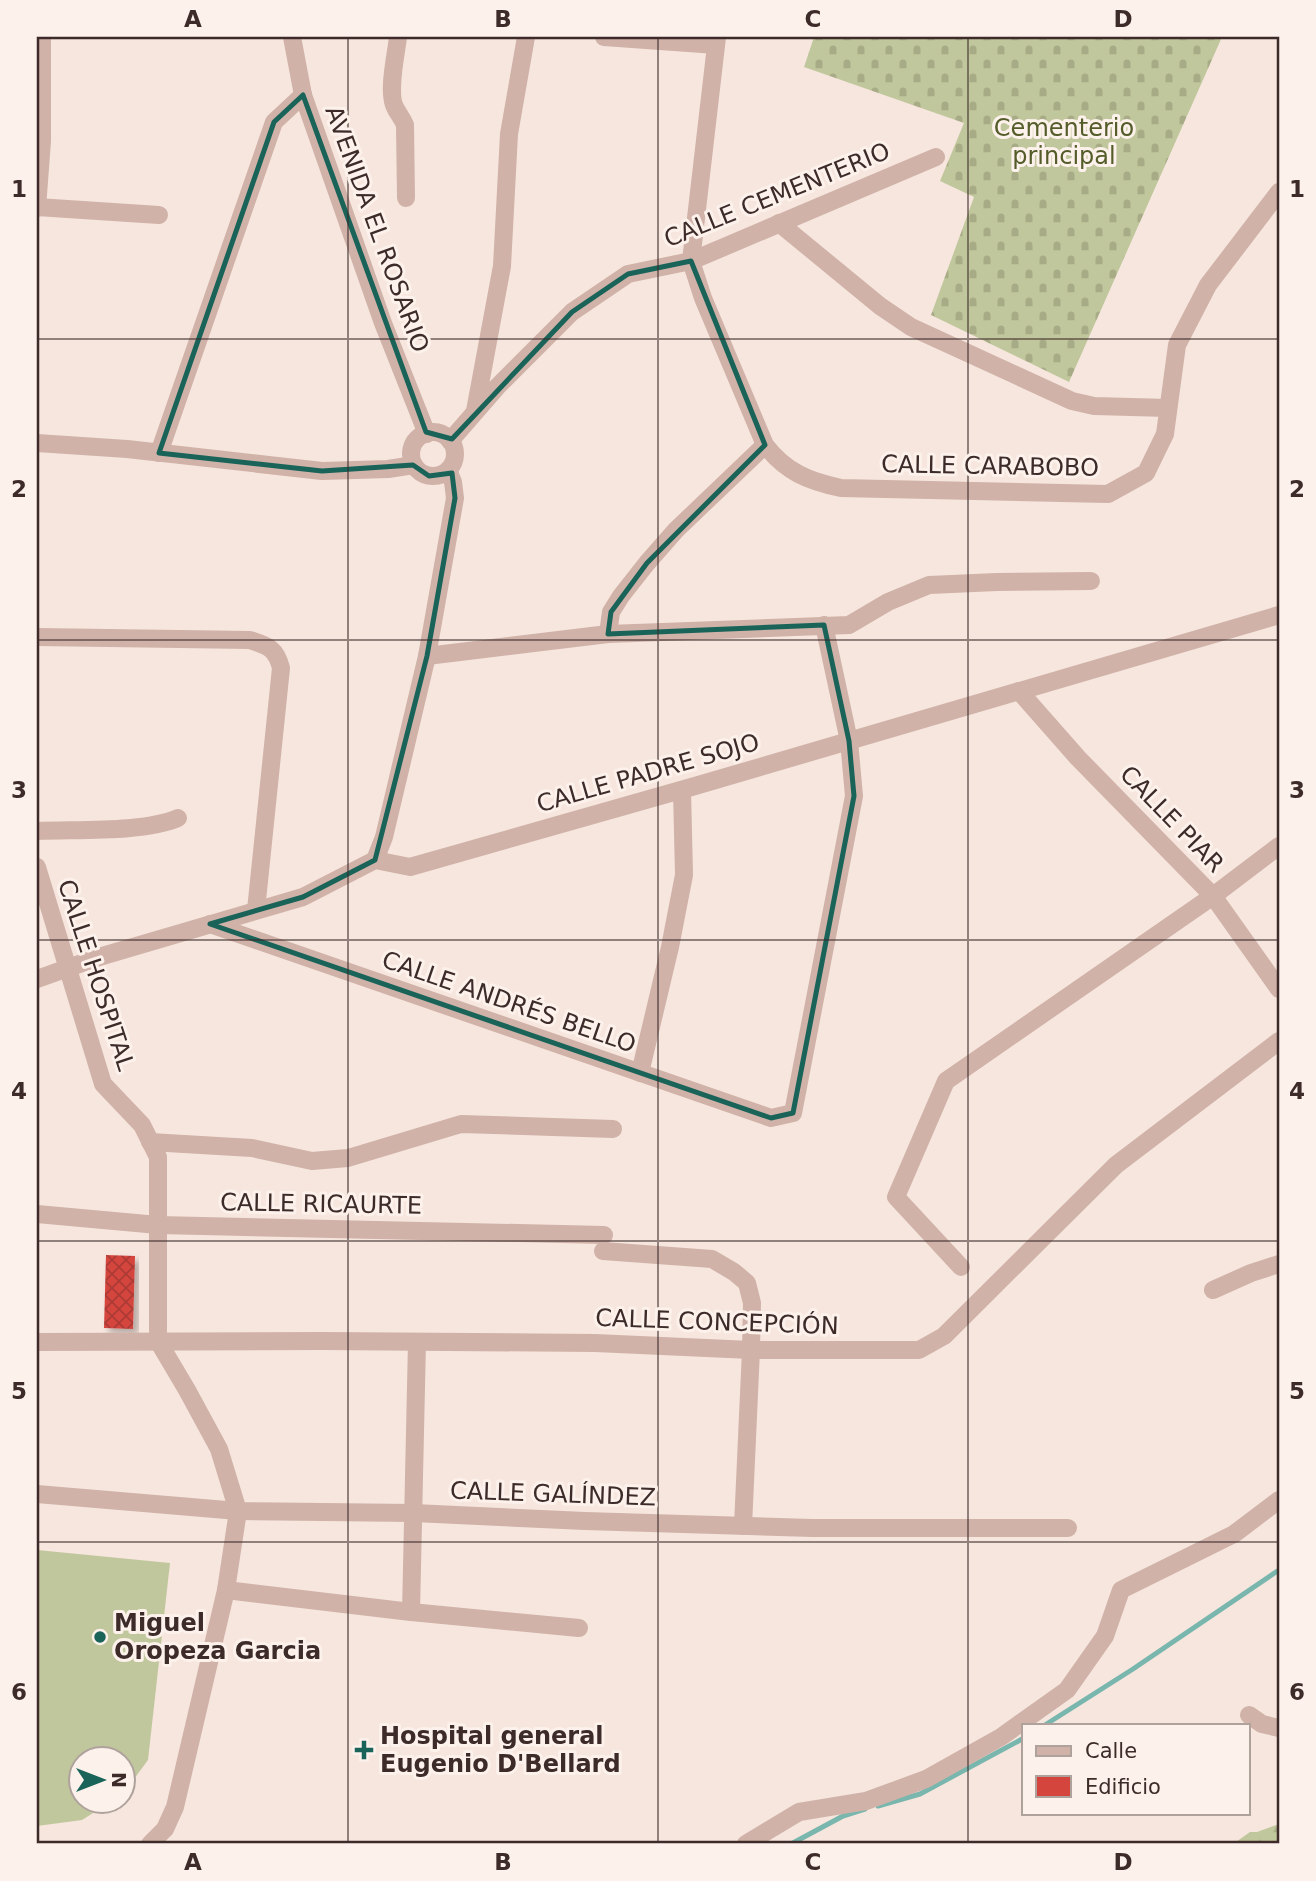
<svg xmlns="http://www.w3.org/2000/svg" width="1316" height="1881" font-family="'DejaVu Sans',sans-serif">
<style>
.forest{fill:url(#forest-firs)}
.cemetery{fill:url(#cemetery-stones)}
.pitch{fill:#c1c79c}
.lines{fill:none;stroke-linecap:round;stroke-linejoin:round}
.stream{stroke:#79b6ad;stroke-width:5}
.building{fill:url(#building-cross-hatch);filter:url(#shadow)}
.street{stroke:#d0b2a8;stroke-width:18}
.marked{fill:none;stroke:#196359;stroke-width:5;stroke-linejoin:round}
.grid{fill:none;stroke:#3c2b29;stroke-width:2;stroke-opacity:0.55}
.poi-dot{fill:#196359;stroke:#fcf1eb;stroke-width:2.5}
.labels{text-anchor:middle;stroke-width:6;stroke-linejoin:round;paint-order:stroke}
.park-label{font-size:24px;fill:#545d29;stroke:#fcf1eb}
.street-label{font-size:24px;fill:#3c2b29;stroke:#fcf1eb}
.poi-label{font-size:24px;font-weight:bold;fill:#3c2b29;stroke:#fcf1eb;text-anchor:start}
.neatline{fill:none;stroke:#3c2b29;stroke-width:2.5}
.grid-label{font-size:23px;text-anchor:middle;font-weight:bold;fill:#3c2b29}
</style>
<defs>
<pattern id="forest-firs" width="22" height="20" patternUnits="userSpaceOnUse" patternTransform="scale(1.75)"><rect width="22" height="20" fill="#c1c79c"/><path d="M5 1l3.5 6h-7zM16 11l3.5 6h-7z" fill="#a7ab86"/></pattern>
<pattern id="cemetery-stones" width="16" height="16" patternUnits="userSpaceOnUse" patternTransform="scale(1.75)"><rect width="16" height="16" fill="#c1c79c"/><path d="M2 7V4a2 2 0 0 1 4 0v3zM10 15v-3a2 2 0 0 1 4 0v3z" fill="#a7ab86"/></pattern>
<pattern id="building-cross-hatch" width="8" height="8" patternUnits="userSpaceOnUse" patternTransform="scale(1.75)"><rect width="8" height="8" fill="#d4453e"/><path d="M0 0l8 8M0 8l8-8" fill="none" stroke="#ad3a34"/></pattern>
<filter id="shadow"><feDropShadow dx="5" dy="5" stdDeviation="3.5" flood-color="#0004"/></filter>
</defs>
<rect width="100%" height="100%" fill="#f6e6de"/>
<path class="forest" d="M1279,1824V1844H1233L1250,1832H1257Z"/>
<path class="cemetery" d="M814,37H1222L1069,382L931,315L974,197L940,181L964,123L804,67Z"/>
<path class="pitch" d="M37,1550L170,1563L148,1760L123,1794L122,1758H80V1800L112,1801L82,1820L37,1826Z"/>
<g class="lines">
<g class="stream">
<path d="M1045,1725L1133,1669L1279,1570"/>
<path d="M878,1806L920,1794L1024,1738"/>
<path d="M791,1844L843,1816L865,1809"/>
</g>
</g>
<path class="building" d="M106,1255L135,1256L133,1329L104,1328Z"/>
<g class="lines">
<g class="street">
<path d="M292,37L303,95L383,323L427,434"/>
<path d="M398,37C396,55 388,89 394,105C397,113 402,117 405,125L406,198"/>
<path d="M604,37L716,45"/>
<path d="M717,37L691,261L703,298L765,445C786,472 808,481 841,488L1108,494L1146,473L1165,434L1177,345L1208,285L1279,192"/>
<path d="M37,207L159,215"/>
<path d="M37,208L42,141V37"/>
<path d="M779,223L880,306L911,327L1072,401L1094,406L1168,408"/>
<path d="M475,411L502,266L509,134L526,37"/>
<circle cx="433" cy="454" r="22"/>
<path d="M450,441L497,387L572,312L628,274L691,261L936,157"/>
<path d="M37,443L127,449L322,471L388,469L414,465"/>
<path d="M159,453L274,122L303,95"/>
<path d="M608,634L611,612L621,596L647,563L676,530L765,445"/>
<path d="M37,637L250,640C268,646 276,648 281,668L256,910"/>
<path d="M427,656L608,634L849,625L888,602L929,585L997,582L1091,581"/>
<path d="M1019,691L1078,758L1213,896L1279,989"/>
<path d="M37,831C76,829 143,833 178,818"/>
<path d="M375,860L384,837L427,656L455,498L453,482L448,470"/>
<path d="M37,867L103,1084L142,1125L158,1157V1341L187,1390L219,1449L238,1511L226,1590L175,1807L165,1829L150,1844"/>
<path d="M210,924L771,1118L793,1113L854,796L849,741L824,625"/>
<path d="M37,979L99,957L303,897L375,860L410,867L695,786L1279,615"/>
<path d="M640,1073L670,947L684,875L682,790"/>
<path d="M150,1142L252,1148L312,1161L348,1158L461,1124L613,1129"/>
<path d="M37,1214L158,1225L604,1235"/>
<path d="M603,1251L712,1259L734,1272L747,1283L752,1303L751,1350L743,1526"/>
<path d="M961,1267L896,1197L946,1081L1213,896L1279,846"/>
<path d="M1213,1290L1251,1273L1279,1264"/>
<path d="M37,1342L323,1341L595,1343L751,1350H919L944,1336L1116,1165L1279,1041"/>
<path d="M37,1494L238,1511L414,1513L585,1521L812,1528H1068"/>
<path d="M226,1590L411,1612L579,1628"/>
<path d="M411,1612L417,1342"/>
<path d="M1249,1715L1262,1724L1279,1728"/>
<path d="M746,1844L799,1812L866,1801L926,1779L1001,1737L1067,1690L1105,1636L1121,1590L1234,1534L1279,1500"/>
</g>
</g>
<path class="marked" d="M303,95L426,432L452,439L572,312L628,274L691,261L765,445L647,563L611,612L608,634L824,625L849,741L854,796L793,1113L771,1118L210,924L303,897L375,860L427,656L455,498L452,473L429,476L413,465L322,471L159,453L274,122Z"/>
<path class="grid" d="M348,37V1844M658,37V1844M968,37V1844M37,339H1279M37,640H1279M37,940H1279M37,1241H1279M37,1542H1279"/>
<g class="poi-dot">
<circle cx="100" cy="1637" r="7"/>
<path d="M360.5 1739.5h7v7h7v7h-7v7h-7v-7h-7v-7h7z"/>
</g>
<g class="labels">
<g class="park-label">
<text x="1064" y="136">Cementerio<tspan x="1064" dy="28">principal</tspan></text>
</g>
<g class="street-label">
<text transform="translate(777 195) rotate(-22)" y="8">CALLE CEMENTERIO</text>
<text transform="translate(377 229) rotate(70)" y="8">AVENIDA EL ROSARIO</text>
<text transform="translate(990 466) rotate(1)" y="8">CALLE CARABOBO</text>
<text transform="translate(648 773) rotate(-16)" y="8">CALLE PADRE SOJO</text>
<text transform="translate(1172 819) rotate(46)" y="8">CALLE PIAR</text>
<text transform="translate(96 975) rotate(72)" y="8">CALLE HOSPITAL</text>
<text transform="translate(509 1002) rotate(19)" y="8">CALLE ANDRÉS BELLO</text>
<text transform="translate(321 1204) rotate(1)" y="8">CALLE RICAURTE</text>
<text transform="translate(717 1322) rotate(2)" y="8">CALLE CONCEPCIÓN</text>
<text transform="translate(553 1494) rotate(2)" y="8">CALLE GALÍNDEZ</text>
</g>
<g class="poi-label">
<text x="114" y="1631">Miguel<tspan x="114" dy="28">Oropeza Garcia</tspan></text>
<text x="380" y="1744">Hospital general<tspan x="380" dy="28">Eugenio D'Bellard</tspan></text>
</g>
</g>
<rect width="1316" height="1881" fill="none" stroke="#fcf1eb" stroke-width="77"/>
<rect x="1022" y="1724" width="228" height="91" fill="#fcf1eb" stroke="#afa29d" stroke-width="2"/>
<rect x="1036" y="1746" width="35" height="10" fill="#d0b2a8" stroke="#afa29d" stroke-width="2"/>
<text x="1085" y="1758" font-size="21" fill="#3c2b29">Calle</text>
<rect x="1036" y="1776" width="35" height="21" fill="#d4453e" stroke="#afa29d" stroke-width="2"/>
<text x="1085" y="1794" font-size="21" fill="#3c2b29">Edificio</text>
<g transform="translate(102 1780) rotate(90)"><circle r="33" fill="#fcf1eb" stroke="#afa29d" stroke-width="2"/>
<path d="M0-5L12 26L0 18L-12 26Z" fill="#196359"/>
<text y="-10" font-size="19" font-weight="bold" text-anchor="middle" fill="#3c2b29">N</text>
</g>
<rect x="38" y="38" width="1240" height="1804" class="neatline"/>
<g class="grid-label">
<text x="193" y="27">A</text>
<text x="503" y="27">B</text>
<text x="813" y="27">C</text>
<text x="1123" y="27">D</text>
<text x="19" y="197">1</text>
<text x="1297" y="197">1</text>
<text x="19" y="497">2</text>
<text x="1297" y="497">2</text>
<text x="19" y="798">3</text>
<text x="1297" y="798">3</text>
<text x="19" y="1099">4</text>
<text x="1297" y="1099">4</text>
<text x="19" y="1399">5</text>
<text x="1297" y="1399">5</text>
<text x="19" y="1700">6</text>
<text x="1297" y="1700">6</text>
<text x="193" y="1870">A</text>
<text x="503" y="1870">B</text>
<text x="813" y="1870">C</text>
<text x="1123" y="1870">D</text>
</g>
</svg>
